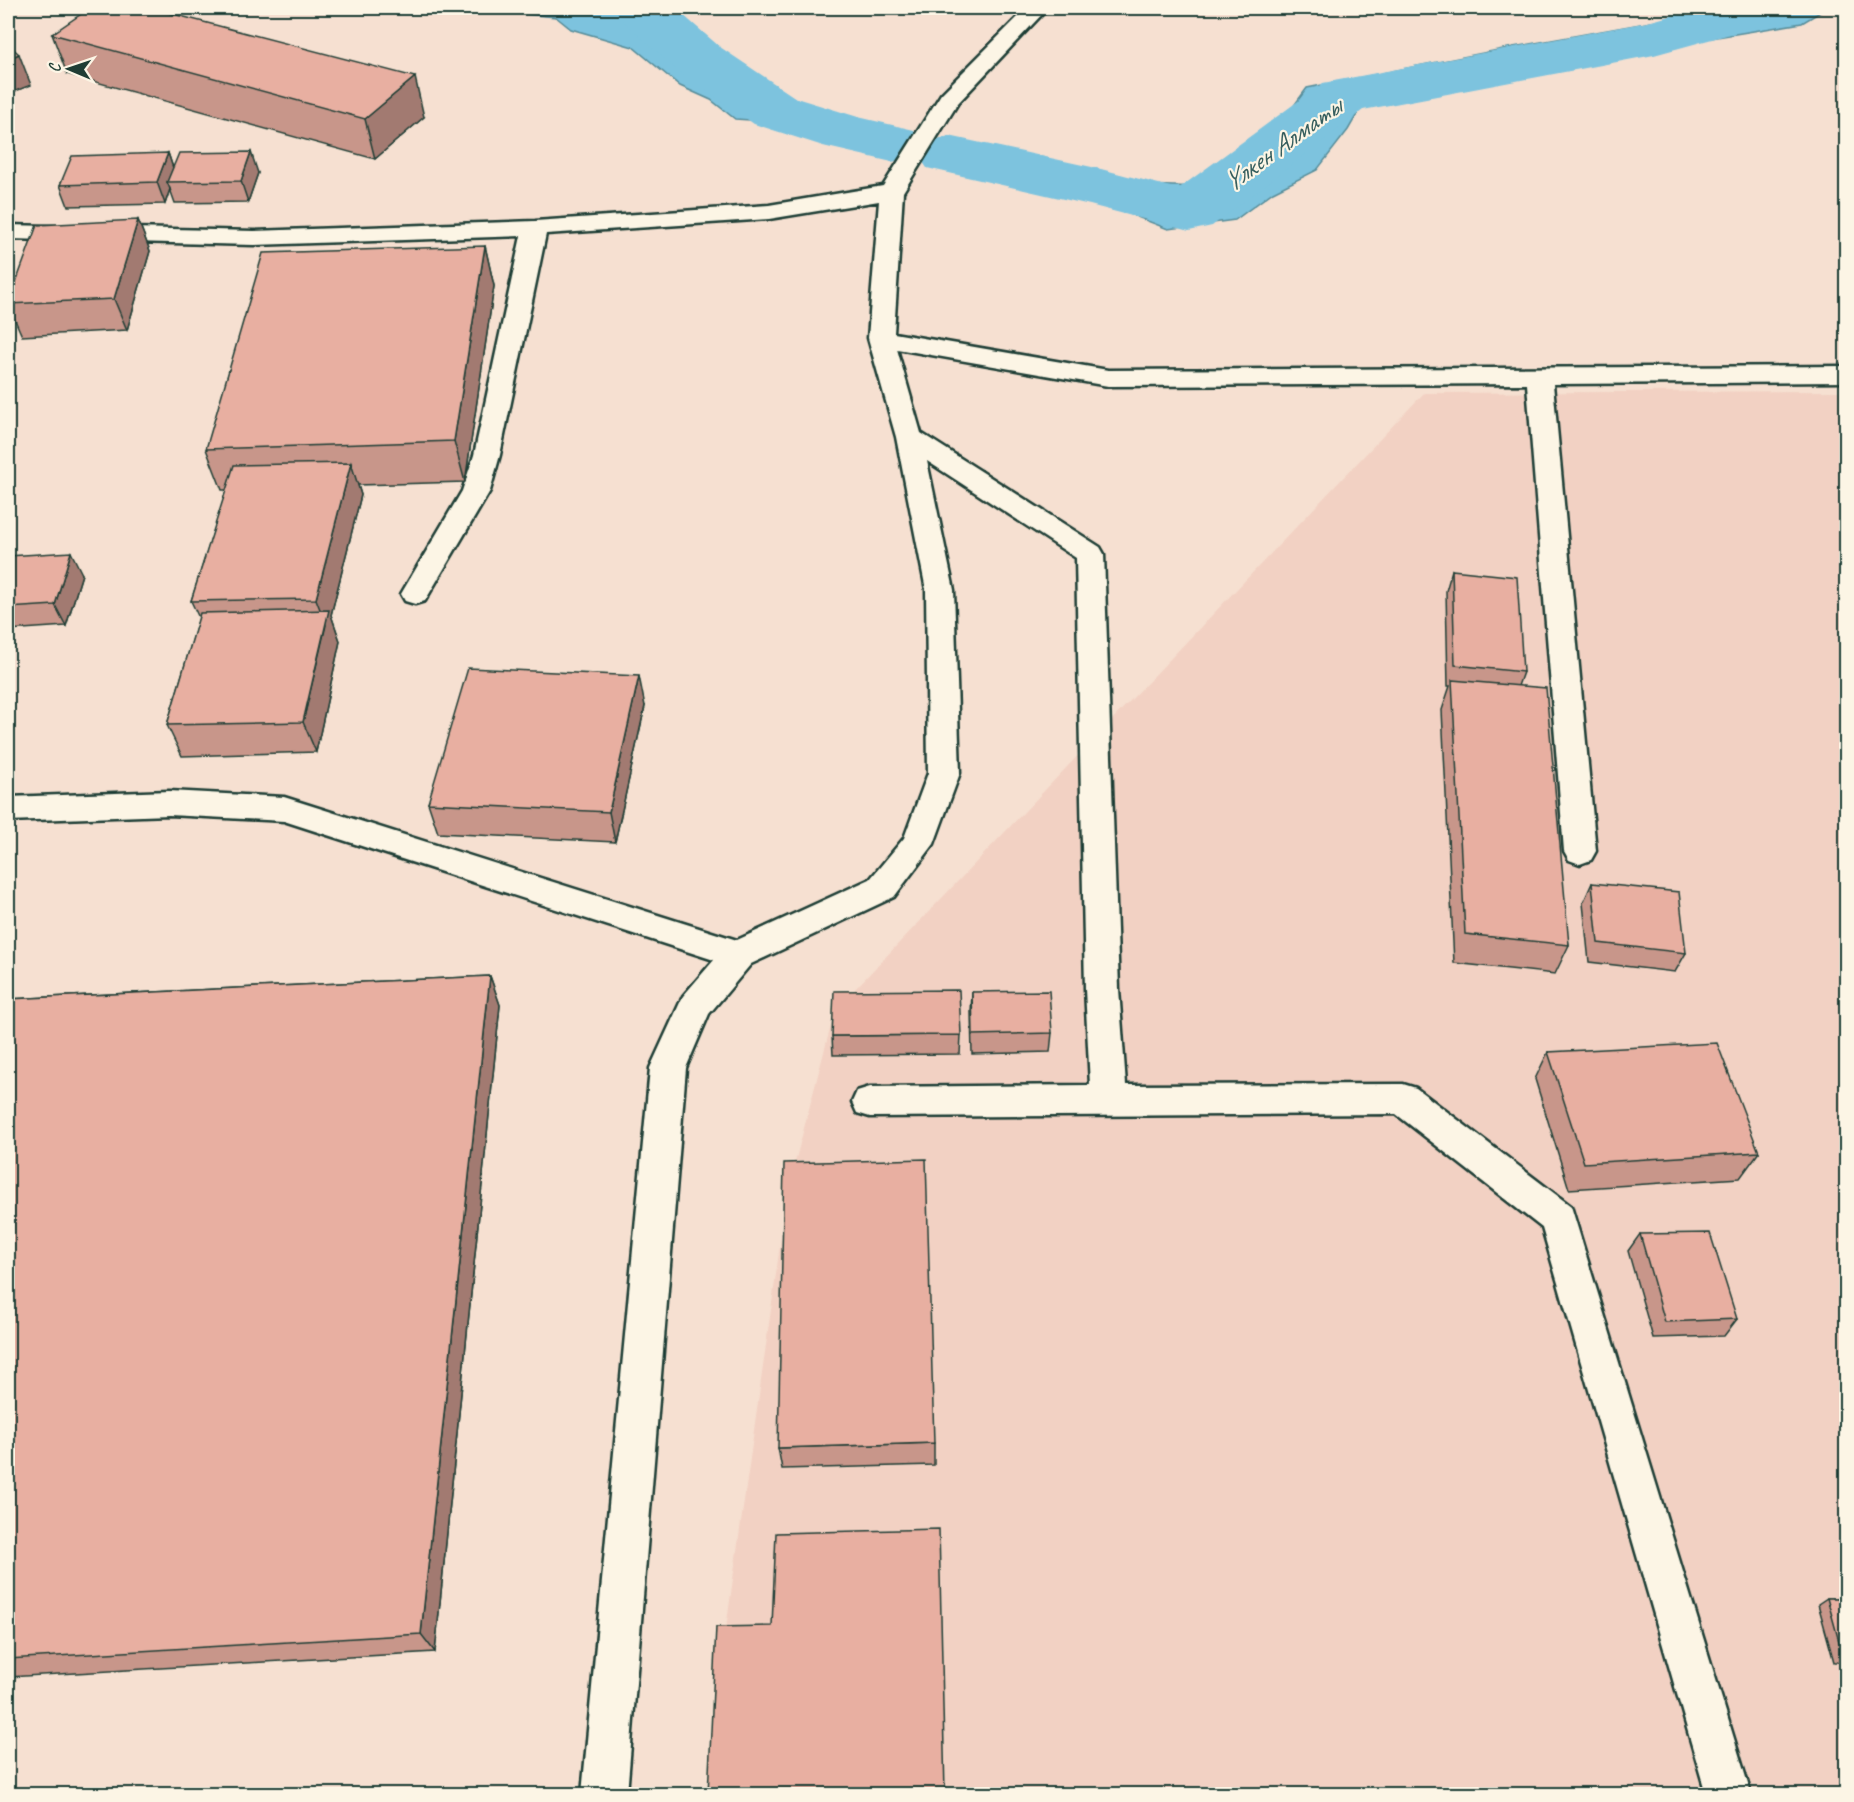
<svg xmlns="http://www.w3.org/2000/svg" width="1854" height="1802" font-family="Caveat,sans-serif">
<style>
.built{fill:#f2d1c3}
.water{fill:#7dc3de;stroke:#578d9a;stroke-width:1.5}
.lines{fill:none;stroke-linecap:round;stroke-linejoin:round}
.river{fill:#7dc3de;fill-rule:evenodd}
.minor-casing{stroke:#1f3d34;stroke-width:5}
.minor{fill:#fcf5e5;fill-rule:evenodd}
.wall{fill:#c8968a;stroke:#1f3d34;stroke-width:1.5}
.shaded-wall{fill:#a27a71;stroke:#1f3d34;stroke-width:1.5}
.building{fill:#e8afa1;stroke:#1f3d34;stroke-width:1.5}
.labels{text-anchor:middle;stroke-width:4.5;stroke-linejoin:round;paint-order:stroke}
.far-water-label{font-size:27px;font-style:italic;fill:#365e5e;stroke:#fcf5e5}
</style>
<rect width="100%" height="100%" fill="#f6e0d1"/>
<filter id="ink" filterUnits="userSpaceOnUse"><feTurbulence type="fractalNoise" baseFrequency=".0167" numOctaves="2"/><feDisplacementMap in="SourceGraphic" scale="12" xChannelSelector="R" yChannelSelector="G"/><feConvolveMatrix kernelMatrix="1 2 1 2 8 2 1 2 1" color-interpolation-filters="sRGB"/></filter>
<g filter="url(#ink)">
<path class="built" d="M1846,391V1794H718L723,1650L788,1189L835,1010L1424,393Z"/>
<g class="water">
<path d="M474,8H667C681,39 718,46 744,65C758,75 766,91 782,98L765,121L735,119L711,100L680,86L633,47L571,29L556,17L483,10Z"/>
<path d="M1706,8H1827L1802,23L1699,40L1481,84L1397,85L1366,99L1348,130L1317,170L1273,192L1235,220L1168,229L1088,198V172L1142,185L1204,187L1246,170L1307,88L1513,47L1668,19Z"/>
</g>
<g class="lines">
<g class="river">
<path d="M614,8H675L720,47L796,98L858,117L914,130L923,143L914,156L892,162L823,146L754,124L678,71L622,20Z"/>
<path d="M1699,8H1789L1781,20L1654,55L1363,110L1212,226L1189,231L1090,205L927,168L918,155L927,142L949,136L1101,169L1178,189L1323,83L1648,22Z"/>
</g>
<defs>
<path id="minor" d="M1027,8H1048L958,103L903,192L894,333L1108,370L1846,366V382L1553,384L1596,851L1591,860L1580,864L1569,860L1564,851L1527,384L1108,386L897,349L921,433L1100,547L1104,554L1119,989L1126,1085L1403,1084L1416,1088L1571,1206L1751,1794H1706L1542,1228L1396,1114L870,1117L857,1113L852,1102L857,1091L870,1087L1090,1085L1085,989L1076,558L927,461L954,590L960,773L934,844L894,897L751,964L709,1014L686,1068L627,1794H582L650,1068L683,996L714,960L284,821L169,815L8,821V797L169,791L284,797L737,940L870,879L904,838L928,773L926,590L896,437L868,338L879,201L769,219L546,234L500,455L490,491L425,601L415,604L405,601L401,594L462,491L474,455L521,236L254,245L8,239V225L254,231L535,221L769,205L883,186L941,94Z"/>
</defs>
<use href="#minor" class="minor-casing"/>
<use href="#minor" class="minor"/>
</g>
<g class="wall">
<path d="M52,34L424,117L375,159L67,74Z"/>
<path d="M168,153L173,168L258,173L248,202L175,203L170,189L165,204L68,206L60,185Z"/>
<path d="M138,220L150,251L127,330L22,336L8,304Z"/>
<path d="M485,246L494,286L465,482L358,485L361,495L331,615L340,641L316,752L182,756L167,725L199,618L191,601L227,490H222L206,449Z"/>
<path d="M8,556L82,574L66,626L8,630Z"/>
<path d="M1452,570L1523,672L1518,686L1569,945L1555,974L1454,963L1442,710L1450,686H1448L1446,591Z"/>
<path d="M645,706L615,842L438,833L428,803Z"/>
<path d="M1592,883L1686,953L1675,972L1589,962L1583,903Z"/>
<path d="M490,976L500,1005L435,1652L8,1677V999Z"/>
<path d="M972,992L1052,1033L1050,1052L972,1054L971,1012Z"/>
<path d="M961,1035L960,1054L833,1055L832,1036Z"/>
<path d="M1548,1052L1759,1152L1740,1178L1569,1189L1535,1079Z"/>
<path d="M1640,1234L1737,1319L1724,1336L1653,1338L1628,1251Z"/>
<path d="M934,1443V1465L782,1469L778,1448Z"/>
<path d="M1827,1598H1846V1662H1834L1818,1604Z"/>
</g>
<g class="shaded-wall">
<path d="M19,54L31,85L8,94V59Z"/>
<path d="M415,77L424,117L375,159L365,119Z"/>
<path d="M251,152L258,173L248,202L241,181Z"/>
<path d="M168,153L175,174L167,182L170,189L165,204L157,182Z"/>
<path d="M138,220L150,251L127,330L114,299Z"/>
<path d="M485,246L494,286L465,482L454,441Z"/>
<path d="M351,463L361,495L331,615L340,641L316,752L303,722L326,625L316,599Z"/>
<path d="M71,552L82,574L66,626L55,605Z"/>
<path d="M639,676L645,706L615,842L609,812Z"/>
<path d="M490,976L500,1005L435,1652L421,1634Z"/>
</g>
<g class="building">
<path d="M90,8H150L415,77L365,119L52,34Z"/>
<path d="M8,44L19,54L8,59Z"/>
<path d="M251,152L241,181L167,182L179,153Z"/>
<path d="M168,153L157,182L60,185L72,156Z"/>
<path d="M138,220L114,299L8,304L37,225Z"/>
<path d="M485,246L454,441L206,449L263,253Z"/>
<path d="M351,463L316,599L191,601L234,465Z"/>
<path d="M71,552L55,605L8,608V556Z"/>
<path d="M1452,570L1517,577L1523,672L1455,665Z"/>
<path d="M329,610L303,722L167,725L200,613Z"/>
<path d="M468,668L639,676L609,812L428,803Z"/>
<path d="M1452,680L1546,688L1569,945L1465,934Z"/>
<path d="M1592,883L1679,892L1686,953L1598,943Z"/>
<path d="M490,976L421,1634L8,1659V999Z"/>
<path d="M959,990L961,1035L832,1036L834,991Z"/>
<path d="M1049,991L1052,1033L973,1035L972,992Z"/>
<path d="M1717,1043L1759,1152L1584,1163L1548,1052Z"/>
<path d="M926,1159L934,1443L778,1448L784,1163Z"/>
<path d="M1710,1233L1737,1319L1665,1322L1640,1234Z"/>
<path d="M939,1529L945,1794H708L716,1627L772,1626L776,1533Z"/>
<path d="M1827,1598H1846V1656H1843Z"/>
</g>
</g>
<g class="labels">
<g class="far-water-label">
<text transform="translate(1282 144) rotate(-36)" y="9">Үлкен Алматы</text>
</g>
</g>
<rect width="1854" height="1802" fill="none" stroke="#fcf5e5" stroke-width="30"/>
<rect x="15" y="15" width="1824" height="1772" fill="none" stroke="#1f3d34" stroke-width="2" filter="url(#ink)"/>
<g transform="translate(69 69) rotate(272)" stroke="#fcf5e5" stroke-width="4.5" paint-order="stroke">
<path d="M0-4.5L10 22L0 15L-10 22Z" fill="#1f3d34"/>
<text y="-9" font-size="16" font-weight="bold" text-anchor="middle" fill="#1f3d34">С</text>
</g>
</svg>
